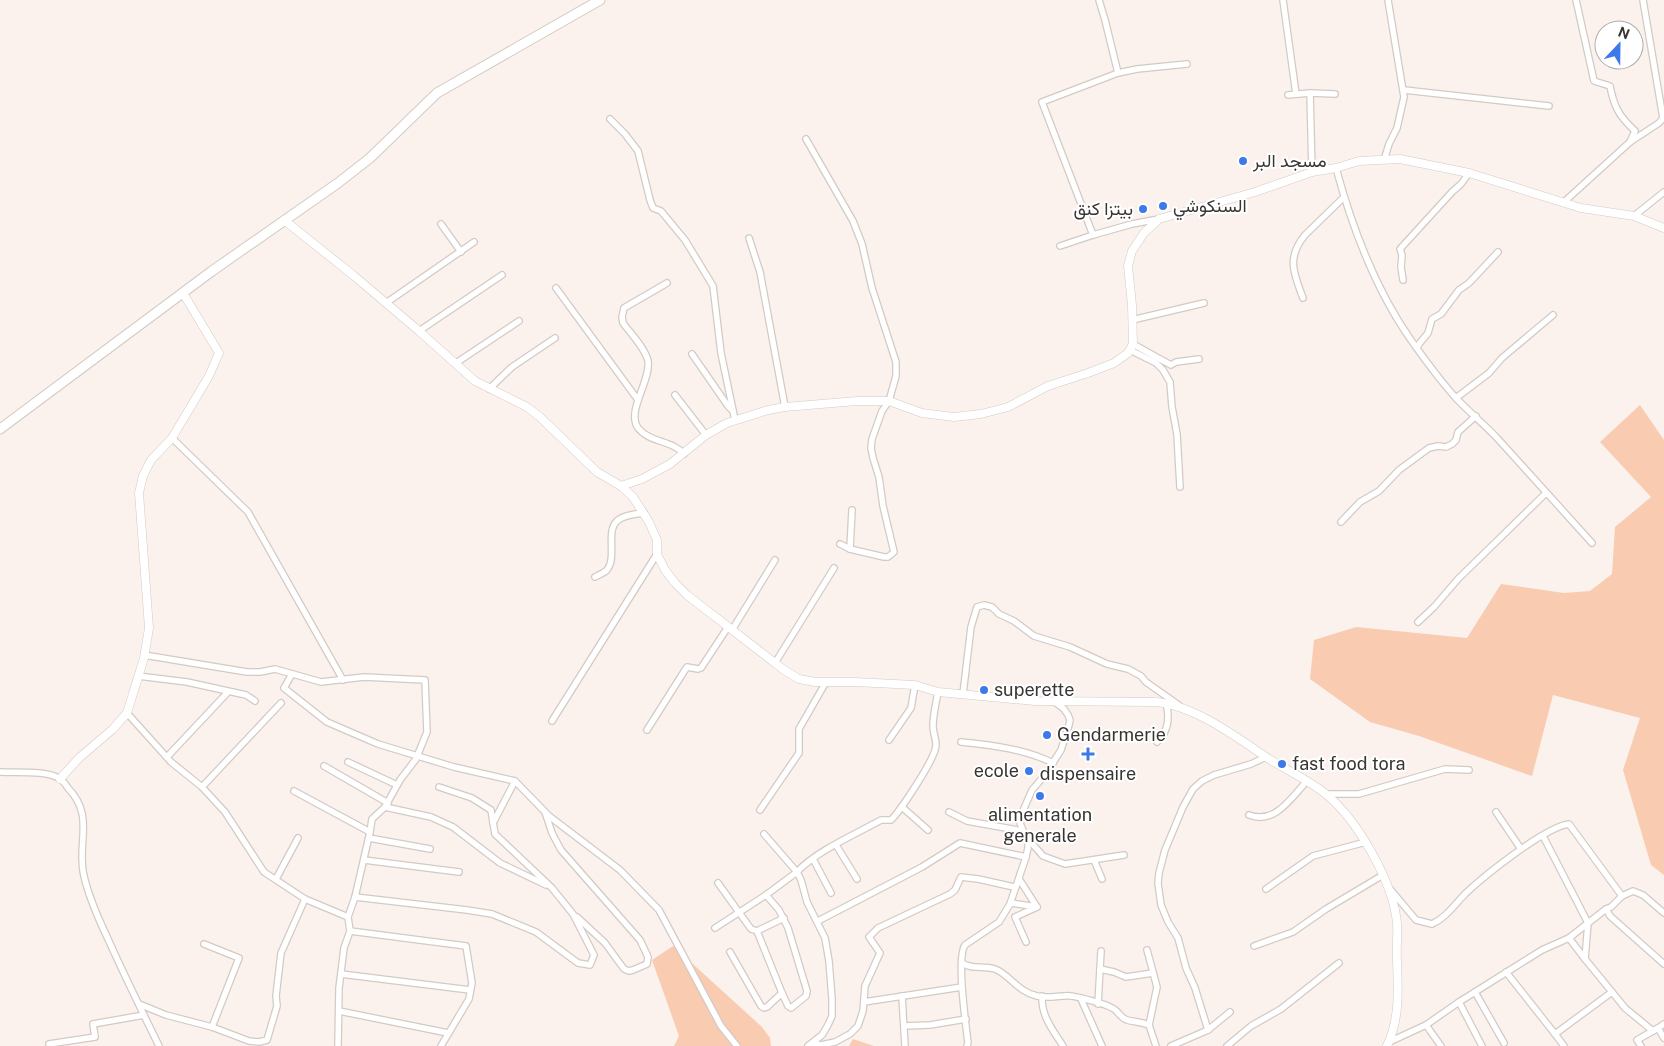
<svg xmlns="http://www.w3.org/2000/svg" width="1664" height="1046" font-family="'Public Sans',Vazirmatn,sans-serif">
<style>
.green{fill:#f9cbb1}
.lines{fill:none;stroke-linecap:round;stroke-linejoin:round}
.minor-casing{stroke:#d3cac5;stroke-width:8}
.tertiary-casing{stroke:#d3cac5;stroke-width:9}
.secondary-casing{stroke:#d3cac5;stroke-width:11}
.minor{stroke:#fff;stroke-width:5.5}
.tertiary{stroke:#fff;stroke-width:8}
.secondary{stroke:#fff;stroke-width:9}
.poi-dot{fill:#3e79e9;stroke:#fff;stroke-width:2}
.labels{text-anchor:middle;stroke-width:4;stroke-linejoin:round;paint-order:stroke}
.poi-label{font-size:18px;fill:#383533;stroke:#fff;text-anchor:start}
</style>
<rect width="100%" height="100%" fill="#fbf2ed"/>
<g class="green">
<path d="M1640,405L1664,440V875L1651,865L1623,770L1640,718L1553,695L1532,776L1419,736L1370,722L1310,679L1314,640L1356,627L1467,638L1501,584L1564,593L1590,591L1612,574L1615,527L1651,497L1600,442Z"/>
<path d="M673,946L762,1027L770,1038L771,1046H674L679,1036L652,960Z"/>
<path d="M853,1039L874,1046H849Z"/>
</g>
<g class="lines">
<defs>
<g id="minor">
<path d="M1099,0L1105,20L1118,73"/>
<path d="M1283,0L1296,94"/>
<path d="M1576,0L1594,81L1610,86C1614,107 1619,116 1635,131L1630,142"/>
<path d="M1643,0L1663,118"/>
<path d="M1404,90L1549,106"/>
<path d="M1310,93L1312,172"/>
<path d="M1288,95L1310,93L1335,94"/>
<path d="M610,119L625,134L638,151L650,200L653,208L661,211L685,240L713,286L721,353L735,420"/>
<path d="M806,139L853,221L862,244L872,288L896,362V376L889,401L882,411L872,439L871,448L873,458L879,477L883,506L894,552L888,557H884L850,549L840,544"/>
<path d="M1384,160L1389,144L1397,128L1404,97L1388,0"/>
<path d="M1336,168C1352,227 1375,289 1411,340C1425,360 1439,379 1455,397C1469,412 1485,425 1498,439C1530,474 1561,509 1592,543"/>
<path d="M1564,202L1630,142L1659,123L1664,117"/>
<path d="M1634,216L1664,192"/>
<path d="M441,224L461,252"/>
<path d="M1093,235L1042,102L1118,73L1137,69L1187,64"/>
<path d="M749,238L760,272L785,407"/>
<path d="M1060,246L1093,235L1132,224L1159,219"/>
<path d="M1403,280L1401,267L1402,255L1400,249L1452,192L1461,184L1469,173"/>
<path d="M667,283L624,308L622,317L623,323C631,334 645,348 648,361C651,381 626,411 638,428C650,443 672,440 684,454"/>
<path d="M556,288L638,400"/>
<path d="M1303,298C1294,274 1286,258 1305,235L1344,197"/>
<path d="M386,303L474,242"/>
<path d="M1132,320L1204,303"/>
<path d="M419,331L502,275"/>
<path d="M1133,344L1158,358L1171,365L1176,362L1199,359"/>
<path d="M1417,348L1419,344L1428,333L1432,319L1441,314L1459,290L1469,283L1498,252"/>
<path d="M1130,350L1156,363L1163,370L1170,382L1172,407L1177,434L1180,487"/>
<path d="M692,354L728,406L733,411"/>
<path d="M456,363L519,321"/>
<path d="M489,389L512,367L555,338"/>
<path d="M675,395L706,435"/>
<path d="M1456,398L1489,373L1502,358L1553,315"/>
<path d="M172,438L248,512L343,680"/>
<path d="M1341,522L1360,502L1379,491L1399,470L1429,448L1438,446L1446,447L1452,444L1456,440L1458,432L1476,416"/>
<path d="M850,549L852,510"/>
<path d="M595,577C599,575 603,573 606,571C618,559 605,532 617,521C623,515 636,514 644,513"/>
<path d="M1418,622L1434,607L1458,579L1546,493"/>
<path d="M732,630L775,560"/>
<path d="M144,655L247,672H260L275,669L321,682L364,677L425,680L427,732L416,759L400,780L385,807L372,819L370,832"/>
<path d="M775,663L834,568"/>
<path d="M292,674L284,688L327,722L378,744L454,767L515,781L549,816L620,870L659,910L721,1026L737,1046"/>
<path d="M138,676L187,682L246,695L255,701"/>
<path d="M963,694L971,627L977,607L984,605L992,607L999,614L1014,621L1034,636L1070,647L1107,664L1128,669L1141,676L1146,682L1180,706"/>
<path d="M127,713L171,762L202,787L225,812L264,872L305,899L281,953L276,996L277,1006L267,1040L259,1042L249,1041L212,1027L166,1015L139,1004"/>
<path d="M552,721L657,554"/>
<path d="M647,730L685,670L687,667L698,669L701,668L728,627"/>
<path d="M889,740L911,708L915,685"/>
<path d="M961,742C991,745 1025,749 1053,763"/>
<path d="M1157,742C1168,732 1170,718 1166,703"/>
<path d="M167,757L228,692"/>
<path d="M348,762L397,785"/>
<path d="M324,766L388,803"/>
<path d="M0,772C16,773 47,770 60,779C63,781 66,785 68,788C94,815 78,840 83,871C87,894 98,918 108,939C124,975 142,1011 159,1046"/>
<path d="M202,787L281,703"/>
<path d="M294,791L370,832L355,897L348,917"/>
<path d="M1326,794H1359L1445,769L1469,770"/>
<path d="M385,807L431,817L453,827L500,863L546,885"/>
<path d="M902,807L928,830"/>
<path d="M760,810L799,753V729L826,682"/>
<path d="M545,812L552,833L561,850L640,940L648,957L647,964L633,970L629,971L624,969L605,943L577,917"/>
<path d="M949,812L967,821L1023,831"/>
<path d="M1496,812L1521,849"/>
<path d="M1249,815C1275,825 1291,798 1307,781"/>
<path d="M493,823L515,781"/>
<path d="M369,838L430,849"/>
<path d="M1028,839L1043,856L1065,864L1124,855"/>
<path d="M836,845L857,879"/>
<path d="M813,859L831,893"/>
<path d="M364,860L459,872"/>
<path d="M1094,860L1102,879"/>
<path d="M276,879L298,838"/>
<path d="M718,883L751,929L757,931L782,993L788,1006L791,1008L806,996L807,991L788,928L779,910L766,895"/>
<path d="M1266,889L1313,856L1366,842"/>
<path d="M1390,889L1416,920L1432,924C1446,918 1455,904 1466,893C1484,876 1545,827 1569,824L1622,896L1611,907L1606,909L1610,916L1664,964"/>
<path d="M1622,896L1633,891L1643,895L1664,913"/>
<path d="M355,897L467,910L492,914L536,932L578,963L590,965L594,955L573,914L552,888L495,834L491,810L472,798L439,787"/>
<path d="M305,899L348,917L350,931L344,948L339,988L338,1046"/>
<path d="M1011,903L1037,907L1019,879"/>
<path d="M818,921L922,867L960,843L1026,857"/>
<path d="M715,928L766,895L797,872L764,834"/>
<path d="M350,931L466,946L472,983L469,999L441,1046"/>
<path d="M757,931L784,918"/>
<path d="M1026,942L1015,917L1037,907"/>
<path d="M204,944L239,958L212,1027"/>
<path d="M1254,946L1293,932L1326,909L1383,875"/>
<path d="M1147,950L1157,987L1149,1025L1156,1046"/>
<path d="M730,952L761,1006L764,1008L767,1007L782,993"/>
<path d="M1585,959L1569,938L1606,909"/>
<path d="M962,963C972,970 984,965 995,969C1010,975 1018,992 1037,996C1048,999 1060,995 1071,996C1079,997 1106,1004 1112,1008C1118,1010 1120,1018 1127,1020C1134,1022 1141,1022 1149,1025"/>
<path d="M1100,969L1114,972L1126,977L1153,973"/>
<path d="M1506,972L1555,1034L1612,992L1585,959L1588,923L1543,836"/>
<path d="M341,974L470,990"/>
<path d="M1475,992L1542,950L1569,938"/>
<path d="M1612,992L1625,1008L1653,1031"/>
<path d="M902,996L905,1046"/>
<path d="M1042,996C1041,1016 1053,1030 1063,1046"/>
<path d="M1081,999L1102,1046"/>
<path d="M864,1002L962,987"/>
<path d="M1459,1002L1475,992L1504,1043"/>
<path d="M1098,1004L1101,951"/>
<path d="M339,1011L448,1033"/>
<path d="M1664,1024L1658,1028L1664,1038"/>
<path d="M1426,1025L1441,1046"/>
<path d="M904,1026L930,1025L966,1019"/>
<path d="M1208,1030L1195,988L1186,968L1178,938L1168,922L1161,905L1158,883L1159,873L1165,850L1183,807L1193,789L1202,781L1214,775L1251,764L1266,757"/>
<path d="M1555,1034L1564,1046"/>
<path d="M1389,1042L1426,1025L1459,1002L1482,1046"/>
<path d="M813,1043L821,1045L835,1042L850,1034L858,1026L863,1011L865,986L880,953L869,937L878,928L950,894L955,890L961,877L978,879L1014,887L1016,886"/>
<path d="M49,1044L95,1037L93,1024L144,1015"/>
<path d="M808,1046L822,1035L828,1025L832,1016V999L829,961L825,938L807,902L801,880L797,872C816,851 856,834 881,820H891C900,811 936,758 936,745C936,739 933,732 933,726C933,715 936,703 938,692"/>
<path d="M967,1046L968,1043C966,1025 956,958 965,945L999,922L1010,904L1026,857L1028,848V843L1020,823L1022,813L1032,790L1045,775L1061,750L1069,725L1070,720L1068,715L1064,709L1055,702"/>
<path d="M1171,1046L1208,1030L1230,1012"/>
<path d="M1227,1046L1251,1026L1281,1009L1339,963"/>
<path d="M1641,1046L1637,1040L1658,1028"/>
</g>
<g id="tertiary">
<path d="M284,220L353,275L419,331L475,381L527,407L540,417L597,472L621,486L633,497L649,522L657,540V554L665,570L675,583L687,595L784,670L799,679L815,682H855L915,685L938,692L1035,701L1156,702C1195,706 1235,736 1266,757C1286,770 1309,780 1327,795C1358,821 1393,882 1397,923C1398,935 1396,948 1397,961C1398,991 1400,1018 1387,1046"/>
<path d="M621,486L642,479L670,464L706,435L727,423L768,410L785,407L857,401H889L922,413L954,417L981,414L1008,407L1048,386L1088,373L1114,363L1128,353L1133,344L1132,305L1128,266L1132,251L1144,233L1159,219L1255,192L1312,172L1336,168L1359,161L1400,159L1469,173L1581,208L1634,216L1664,228"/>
<path d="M60,779L79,758L113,729L127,713L144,658L149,628L139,493L143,476L151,460L172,438L209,376L219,353L183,293"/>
</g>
<path id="secondary" d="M0,429L212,271L338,183L370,158L437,93L600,0"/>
</defs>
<use href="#minor" class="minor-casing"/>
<use href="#tertiary" class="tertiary-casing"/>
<use href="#secondary" class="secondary-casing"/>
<use href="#minor" class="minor"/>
<use href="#tertiary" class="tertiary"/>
<use href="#secondary" class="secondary"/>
</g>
<g class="poi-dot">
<circle cx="1243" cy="161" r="5"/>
<circle cx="1163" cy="206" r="5"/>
<circle cx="1143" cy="209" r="5"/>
<circle cx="984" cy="690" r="5"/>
<circle cx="1047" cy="735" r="5"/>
<path d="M1085.5 746.5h5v5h5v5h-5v5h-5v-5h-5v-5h5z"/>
<circle cx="1282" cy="764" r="5"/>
<circle cx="1029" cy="771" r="5"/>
<circle cx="1040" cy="796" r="5"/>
</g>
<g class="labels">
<g class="poi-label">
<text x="1253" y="167">مسجد البر</text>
<text x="1173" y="212">السنكوشي</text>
<text x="1133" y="215" text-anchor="end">بيتزا كنق</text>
<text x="994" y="696">superette</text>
<text x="1057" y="741">Gendarmerie</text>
<text x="1292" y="770">fast food tora</text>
<text x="1019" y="777" text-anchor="end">ecole</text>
<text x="1088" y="780" text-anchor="middle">dispensaire</text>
<text x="1040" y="821" text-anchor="middle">alimentation<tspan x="1040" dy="21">generale</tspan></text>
</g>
</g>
<g transform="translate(1619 45) rotate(22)"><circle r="24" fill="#ffffff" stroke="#afaead"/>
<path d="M0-4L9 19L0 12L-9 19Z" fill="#3e79e9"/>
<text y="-8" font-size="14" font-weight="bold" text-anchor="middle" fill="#383533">N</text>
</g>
</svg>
